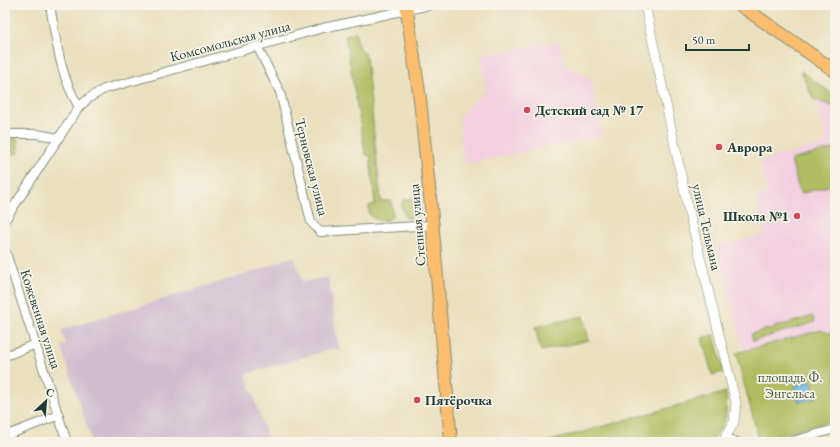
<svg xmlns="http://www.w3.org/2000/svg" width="840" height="447" font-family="'EB Garamond',serif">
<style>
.built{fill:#f3cfe0}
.industrial{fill:#cfbdcf}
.green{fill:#afbc5e;stroke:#677c49}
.water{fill:#73b6e8;stroke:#497a8e}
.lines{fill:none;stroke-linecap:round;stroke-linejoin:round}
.minor-casing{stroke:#848e79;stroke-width:10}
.tertiary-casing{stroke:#848e79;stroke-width:10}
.primary-casing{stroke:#848e79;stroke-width:14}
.minor{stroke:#fff;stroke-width:8}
.tertiary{stroke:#fff;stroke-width:9}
.primary{stroke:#fbbd6e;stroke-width:12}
.poi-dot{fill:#d1495b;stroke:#f7f3e8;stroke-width:1.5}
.labels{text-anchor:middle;stroke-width:3.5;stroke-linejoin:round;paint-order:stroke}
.street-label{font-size:14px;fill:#1f3d34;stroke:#f7f3e8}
.poi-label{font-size:14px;font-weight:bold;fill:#1f3d34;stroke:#f7f3e8;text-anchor:start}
.park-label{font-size:14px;fill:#435d3e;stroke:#f7f3e8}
</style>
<rect width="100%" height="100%" fill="#f7f3e8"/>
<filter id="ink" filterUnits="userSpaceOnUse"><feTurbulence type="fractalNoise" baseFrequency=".025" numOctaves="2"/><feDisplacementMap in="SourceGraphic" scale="8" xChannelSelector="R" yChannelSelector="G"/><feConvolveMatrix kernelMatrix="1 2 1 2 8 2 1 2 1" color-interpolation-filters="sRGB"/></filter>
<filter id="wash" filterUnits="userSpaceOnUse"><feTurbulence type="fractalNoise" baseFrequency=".012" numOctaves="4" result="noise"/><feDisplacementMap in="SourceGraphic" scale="16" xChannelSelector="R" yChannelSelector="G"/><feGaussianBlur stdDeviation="0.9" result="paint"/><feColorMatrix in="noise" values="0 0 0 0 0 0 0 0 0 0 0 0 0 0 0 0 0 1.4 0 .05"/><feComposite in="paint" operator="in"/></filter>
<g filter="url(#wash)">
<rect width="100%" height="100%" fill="#eae0be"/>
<g class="built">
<path d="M559,41L565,65L590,78L603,136L463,164L459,117L486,89L481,55Z"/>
<path d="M816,100L835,107V331L829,333L821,330L744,351L716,246L764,235L756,197L767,194L761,161L827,143Z"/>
</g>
<path class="industrial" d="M294,256L303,282L328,277L339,349H332L246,374L269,442H92L61,346L66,345L61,330L259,270Z"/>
<g class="green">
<path d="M356,32L358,45L366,56L381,201H391L393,216C386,223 375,222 369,214V206L375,204L370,155H366L365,152L345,35Z"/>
<path d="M801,71L835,96V107L813,99Z"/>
<path d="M17,138L19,153L5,155V140Z"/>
<path d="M835,148V184L800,194L791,160Z"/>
<path d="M419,197L421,215L410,218L405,217L401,207L403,200Z"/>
<path d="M583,316L589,340L541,351L535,327Z"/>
<path d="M813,316L815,322L753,341L751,334Z"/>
<path d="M821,330L828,333L835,331V420L759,440L736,353Z"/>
<path d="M714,335L724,372L712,375L702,338Z"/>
<path d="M726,392C728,415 726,425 710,442H546Z"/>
</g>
<path class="water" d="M811,381L816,398L799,402L795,385Z"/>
</g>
<g filter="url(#ink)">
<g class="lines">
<defs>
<g id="minor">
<path d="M50,5C56,40 60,76 79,107"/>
<path d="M257,46L280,92L311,222L320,232L433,225"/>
<path d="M5,134H37L59,138"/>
<path d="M5,220L79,107L89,98L104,89L323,28L430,5"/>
<path d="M5,250L67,442"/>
<path d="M5,356L36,344"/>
<path d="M5,436L59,415"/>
<path d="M726,438L737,442"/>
<path d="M789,442L835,429"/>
</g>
<path id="tertiary" d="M645,5L688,208L736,403L734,422L723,442"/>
<g id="primary">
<path d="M406,5L420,99L431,207L451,442"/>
<path d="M740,5L835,71"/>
</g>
</defs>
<use href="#minor" class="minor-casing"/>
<use href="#tertiary" class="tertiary-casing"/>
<use href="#primary" class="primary-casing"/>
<use href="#minor" class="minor"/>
<use href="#tertiary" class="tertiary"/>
<use href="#primary" class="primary"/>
</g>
</g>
<g class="poi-dot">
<circle cx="527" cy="110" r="4"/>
<circle cx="719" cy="147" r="4"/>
<circle cx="797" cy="216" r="4"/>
<circle cx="417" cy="400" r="4"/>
</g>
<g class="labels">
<g class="street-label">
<text transform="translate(230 41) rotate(-15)" y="5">Комсомольская улица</text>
<text transform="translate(312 167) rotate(76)" y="5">Терновская улица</text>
<text transform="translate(417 225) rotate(-95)" y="5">Степная улица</text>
<text transform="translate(707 227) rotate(77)" y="5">улица Тельмана</text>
<text transform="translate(41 319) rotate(72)" y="5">Кожевенная улица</text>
</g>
<g class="poi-label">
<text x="535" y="115">Детский сад № 17</text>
<text x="727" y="152">Аврора</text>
<text x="789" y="221" text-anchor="end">Школа №1</text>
<text x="425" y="405">Пятёрочка</text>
</g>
<g class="park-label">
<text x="790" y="382">площадь Ф.<tspan x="790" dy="16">Энгельса</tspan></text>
</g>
</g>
<rect width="840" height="447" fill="none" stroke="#f7f3e8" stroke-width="20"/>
<g transform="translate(46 401) rotate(26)" stroke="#f7f3e8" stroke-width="3" paint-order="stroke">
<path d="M0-3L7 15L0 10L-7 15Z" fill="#1f3d34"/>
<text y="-6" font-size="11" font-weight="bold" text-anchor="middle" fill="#1f3d34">С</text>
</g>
<path d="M686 44v6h63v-6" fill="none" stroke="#1f3d34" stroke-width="2"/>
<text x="692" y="44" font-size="12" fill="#1f3d34" stroke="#f7f3e8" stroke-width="3" paint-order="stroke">50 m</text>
</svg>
